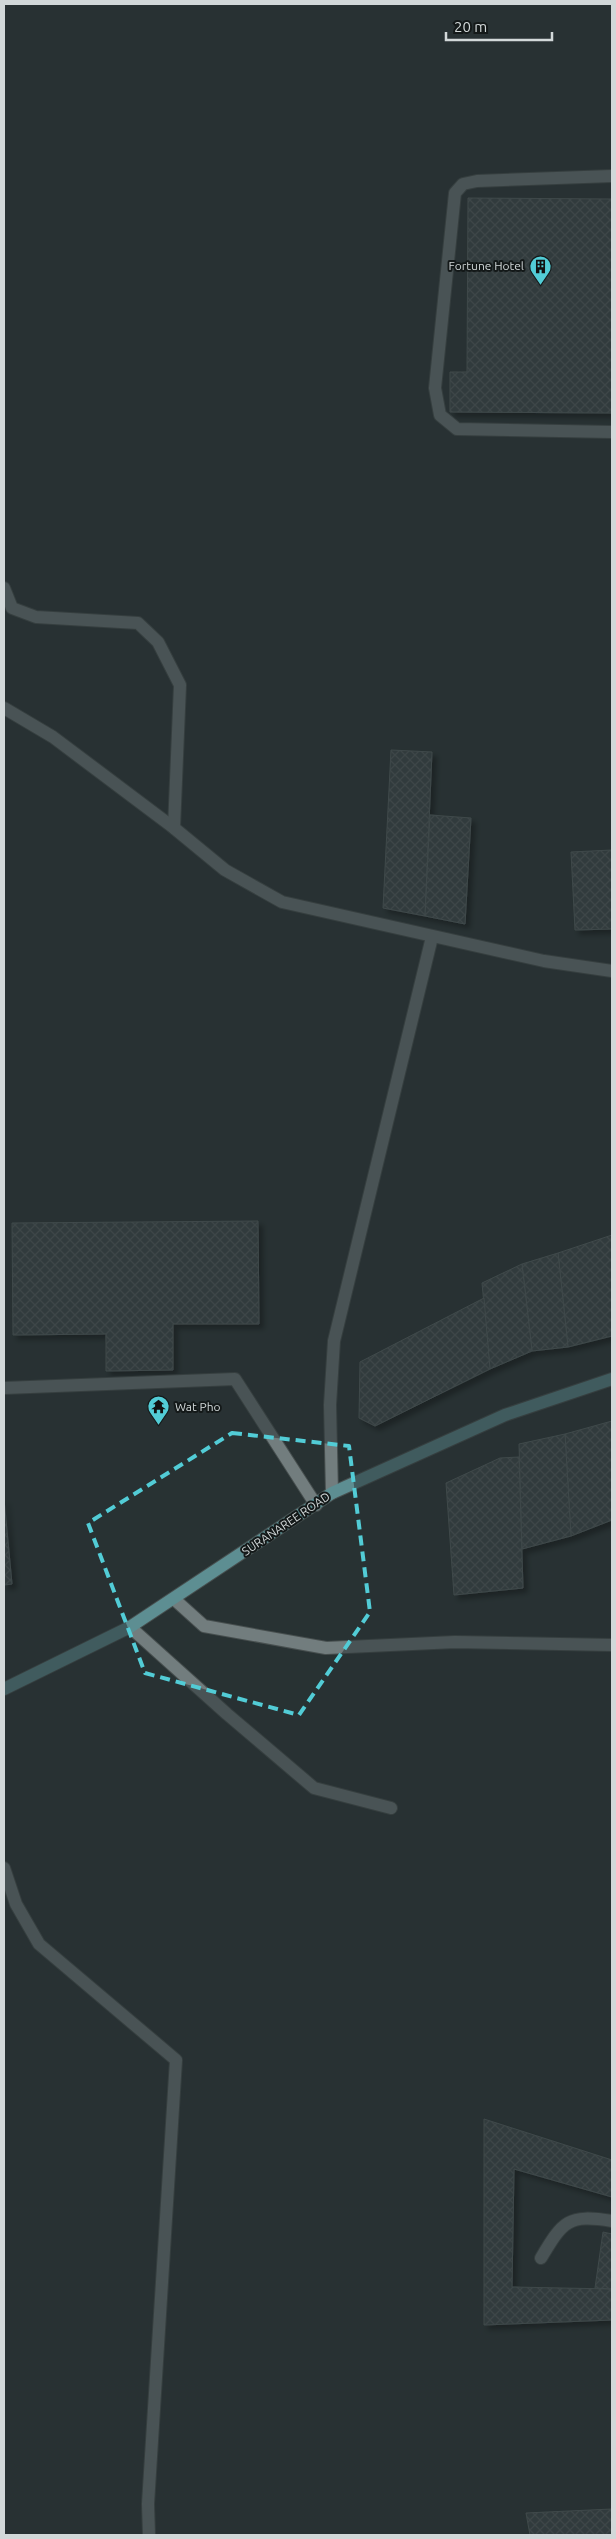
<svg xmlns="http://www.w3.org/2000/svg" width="616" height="2539" font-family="Ubuntu,sans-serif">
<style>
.building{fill:url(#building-cross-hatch);stroke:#5c6667;filter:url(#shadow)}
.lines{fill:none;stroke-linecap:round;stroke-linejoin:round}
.service-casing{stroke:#474f4f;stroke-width:14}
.minor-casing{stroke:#474f4f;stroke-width:14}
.secondary-casing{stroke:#474f4f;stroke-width:14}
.service{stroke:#727d7e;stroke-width:12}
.minor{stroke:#727d7e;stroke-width:12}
.secondary{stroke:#5d8e92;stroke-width:12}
.marked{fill:none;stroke:#52ccd6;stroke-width:4;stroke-dasharray:10 6;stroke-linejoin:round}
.labels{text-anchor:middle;stroke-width:4;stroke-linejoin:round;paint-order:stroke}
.poi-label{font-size:12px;fill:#d2d8d9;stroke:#141919;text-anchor:end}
.street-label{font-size:12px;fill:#d2d8d9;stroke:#141919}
</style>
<defs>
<pattern id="building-cross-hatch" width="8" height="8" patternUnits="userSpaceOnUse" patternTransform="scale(1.25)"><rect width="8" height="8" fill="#3d4748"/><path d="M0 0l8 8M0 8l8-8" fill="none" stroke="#586162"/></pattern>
<filter id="shadow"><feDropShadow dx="4.5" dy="4.5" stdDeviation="2.5" flood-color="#0009"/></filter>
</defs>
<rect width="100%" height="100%" fill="#283233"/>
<g class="building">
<path d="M468,198L612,199V413L450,412V372H467Z"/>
<path d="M391,750L432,752L425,916L383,908Z"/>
<path d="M430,815L471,818L465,924L425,916Z"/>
<path d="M612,850V929L575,930L571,852Z"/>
<path d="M258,1221L259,1324H173V1370L106,1371V1334L13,1335L12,1223Z"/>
<path d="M612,1235V1336L568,1347L558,1253Z"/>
<path d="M558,1253L568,1347L532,1351L522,1264Z"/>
<path d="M522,1264L532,1351L490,1369L482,1283Z"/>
<path d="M484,1298L490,1369L375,1426L359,1418L360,1362Z"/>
<path d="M612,1421V1520L571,1536L565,1434Z"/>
<path d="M565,1434L571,1536L522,1549L519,1444Z"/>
<path d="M519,1457L523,1588L454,1595L446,1483L500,1458Z"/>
<path d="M4,1499L12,1584L4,1585Z"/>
<path d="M484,2119L612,2160V2197L514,2169L512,2287L612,2289V2320L484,2325Z"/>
<path d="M603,2232L612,2234V2289L595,2288Z"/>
<path d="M612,2509V2535H530L526,2513Z"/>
</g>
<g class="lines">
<defs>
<g id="service">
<path d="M612,176L477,181L463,184L455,193L435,388L440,415L457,429L612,432"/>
<path d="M4,1388L235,1379L316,1505"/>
<path d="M130,1627L227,1714L314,1788L391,1808"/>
<path d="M541,2258C563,2221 568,2214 612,2221"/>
</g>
<g id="minor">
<path d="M4,588L12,608L36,617L138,623L158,642L180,685L174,828"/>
<path d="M4,708L53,737L174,828L225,870L282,902L544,961L612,971"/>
<path d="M332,1493L330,1405L334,1341L432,937"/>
<path d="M174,1599L204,1626L326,1648L455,1642L612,1645"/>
<path d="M4,1868L16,1904L39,1944L176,2060L148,2504L149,2535"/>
</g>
<path id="secondary" d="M4,1689L130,1627L332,1493L505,1415L612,1379"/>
</defs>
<use href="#service" class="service-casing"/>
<use href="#minor" class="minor-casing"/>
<use href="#secondary" class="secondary-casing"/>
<use href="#service" class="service"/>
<use href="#minor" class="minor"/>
<use href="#secondary" class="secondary"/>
</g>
<path d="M0 0H616V2539H0ZM232,1433L349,1446L370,1612L299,1715L145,1673L88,1523Z" fill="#283233" fill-opacity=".55" fill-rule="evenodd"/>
<path class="marked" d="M232,1433L349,1446L370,1612L299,1715L145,1673L88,1523Z"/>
<defs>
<symbol id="building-pin" viewBox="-11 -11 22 30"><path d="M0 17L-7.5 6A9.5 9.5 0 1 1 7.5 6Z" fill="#52ccd6" stroke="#141919"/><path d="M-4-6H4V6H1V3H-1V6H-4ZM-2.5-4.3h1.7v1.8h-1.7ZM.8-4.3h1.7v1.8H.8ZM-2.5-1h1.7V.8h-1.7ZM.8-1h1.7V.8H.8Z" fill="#111"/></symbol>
<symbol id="temple-pin" viewBox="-11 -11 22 30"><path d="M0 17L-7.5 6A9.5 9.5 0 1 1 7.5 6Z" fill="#52ccd6" stroke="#141919"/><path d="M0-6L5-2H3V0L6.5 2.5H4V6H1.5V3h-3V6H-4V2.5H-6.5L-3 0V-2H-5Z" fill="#111"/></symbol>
</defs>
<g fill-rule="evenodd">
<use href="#building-pin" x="528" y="254" width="25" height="34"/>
<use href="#temple-pin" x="146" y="1394" width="25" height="34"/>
</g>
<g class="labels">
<g class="poi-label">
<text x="524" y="270">Fortune Hotel</text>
<text x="175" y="1411" text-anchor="start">Wat Pho</text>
</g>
<g class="street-label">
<text transform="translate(286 1524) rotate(-34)" y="4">SURANAREE ROAD</text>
</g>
</g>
<rect width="616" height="2539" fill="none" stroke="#d2d8d9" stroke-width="10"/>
<path d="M446 32v8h106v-8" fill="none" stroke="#d2d8d9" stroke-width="2.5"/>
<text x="454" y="32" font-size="15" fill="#d2d8d9" stroke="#141919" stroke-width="4" paint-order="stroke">20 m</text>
</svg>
